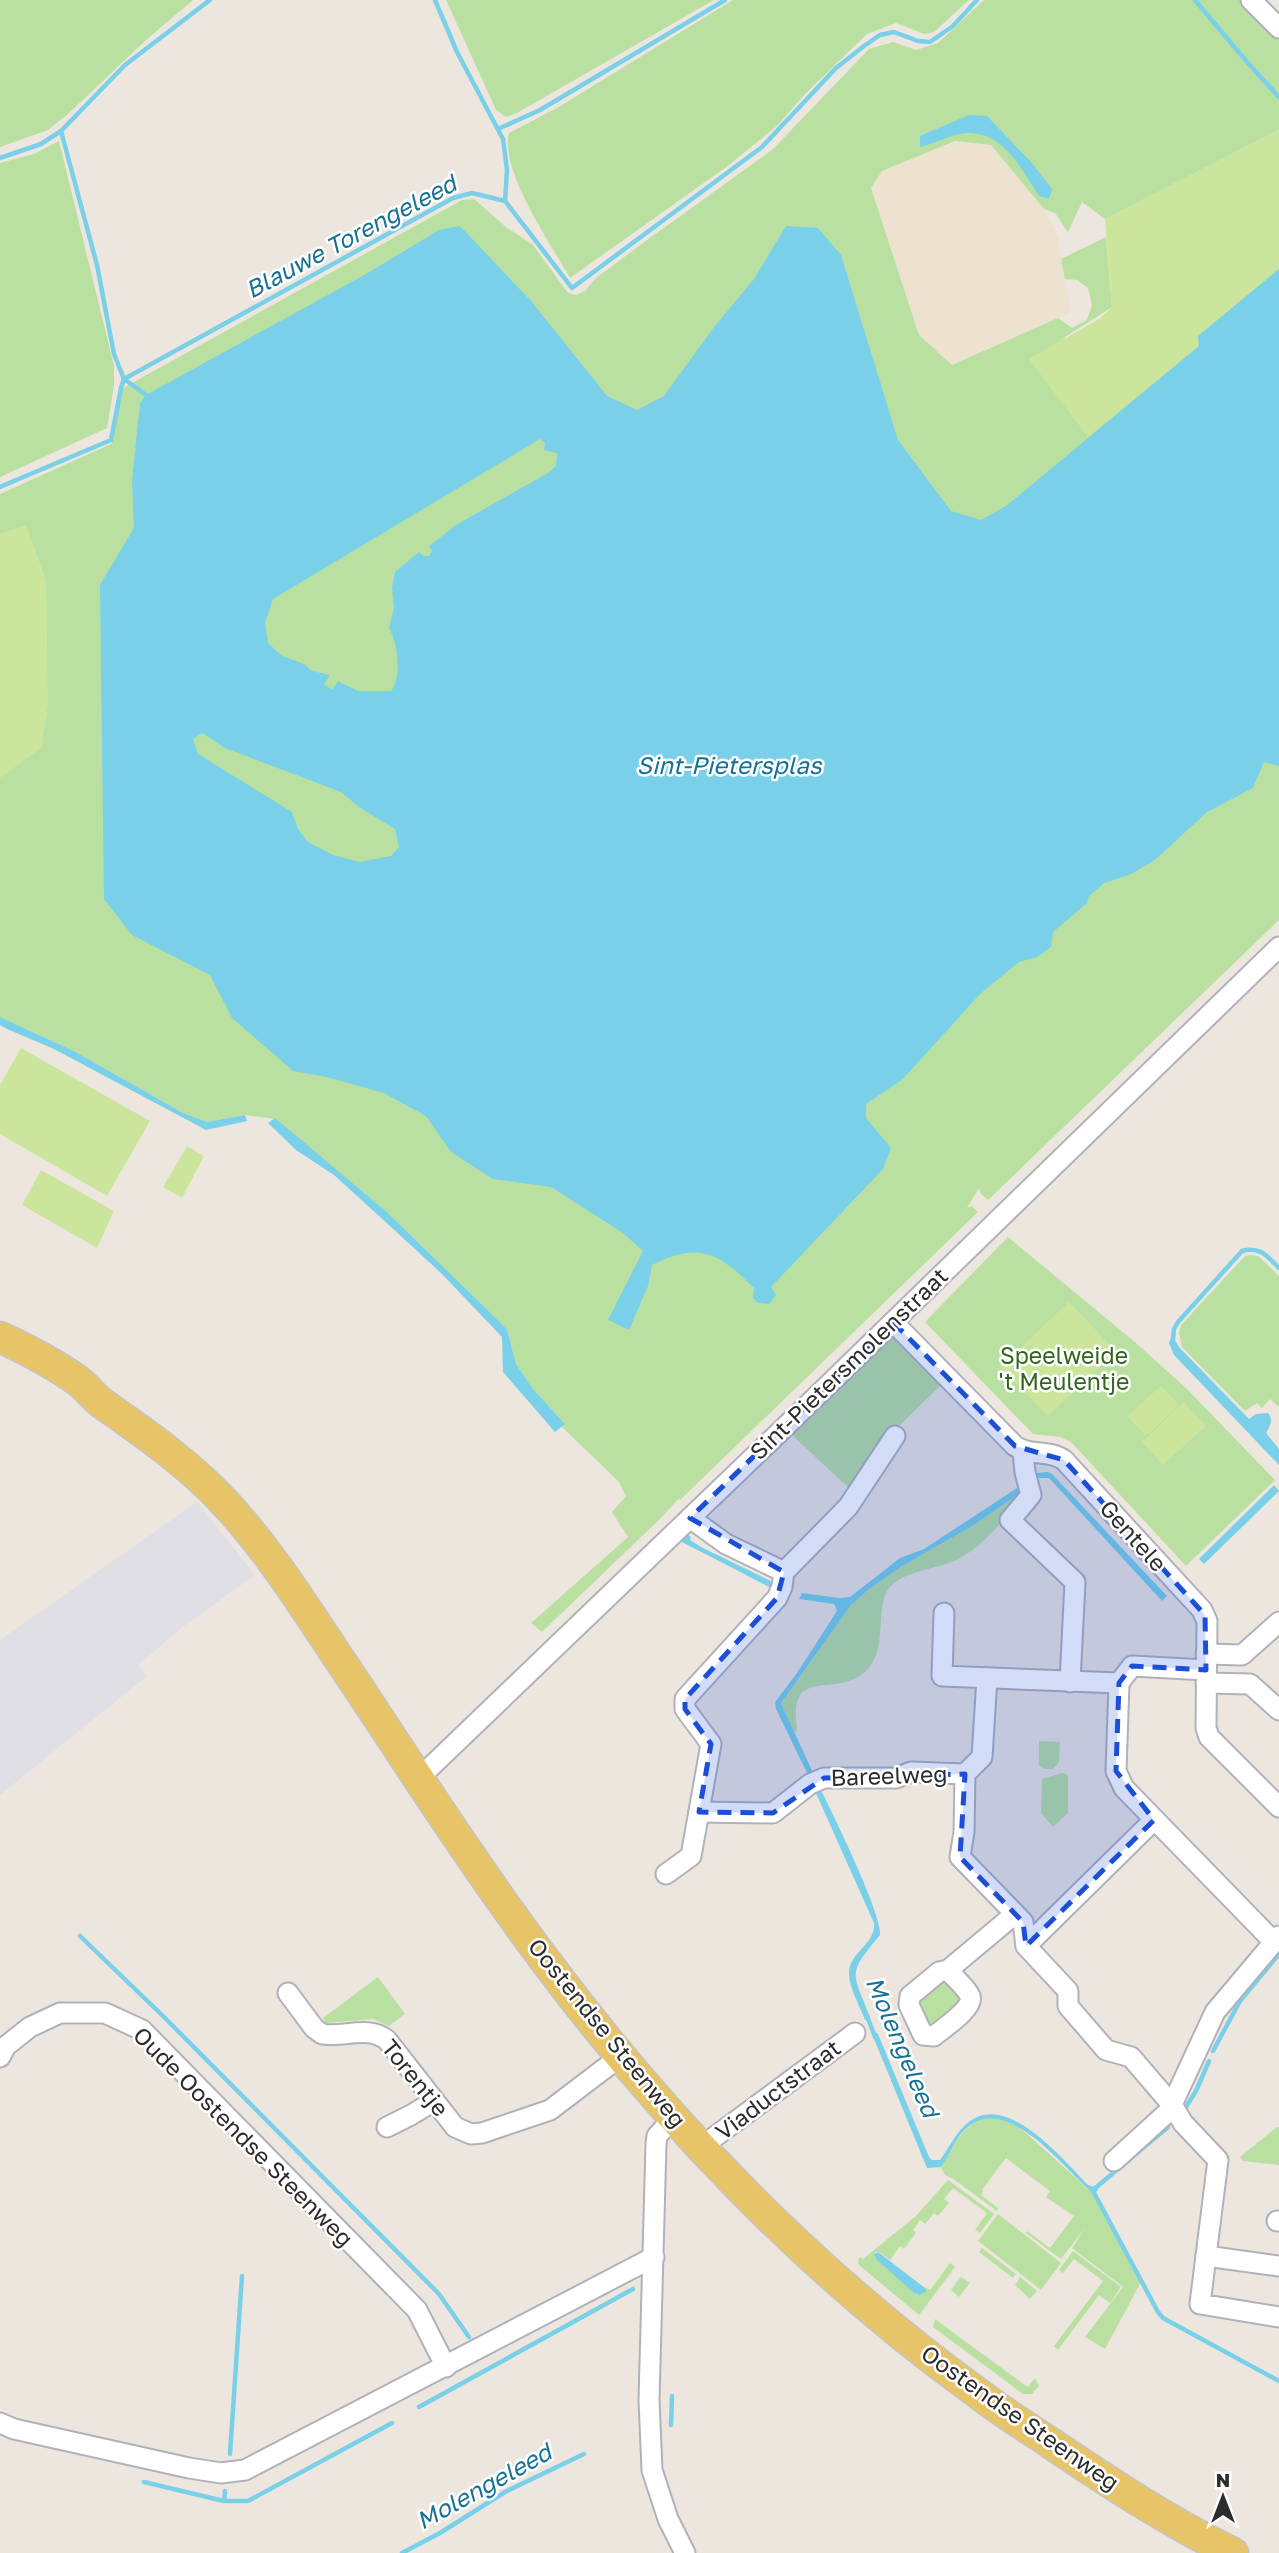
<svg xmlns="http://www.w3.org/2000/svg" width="1279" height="2553" font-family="'Golos Text',sans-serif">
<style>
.industrial{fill:#e1dfe6}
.education{fill:#ede2d0}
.green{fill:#b9e0a0}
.pitch{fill:#cbe69c}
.water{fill:#79d0e8;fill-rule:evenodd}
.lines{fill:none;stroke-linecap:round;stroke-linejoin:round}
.stream{stroke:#79d0e8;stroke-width:4.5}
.minor-casing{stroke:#b0b2bb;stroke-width:23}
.primary-casing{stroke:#c4c4c4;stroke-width:33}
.minor{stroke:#fff;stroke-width:19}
.primary{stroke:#e8c469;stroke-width:30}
.marked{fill:#1d4ed8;fill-opacity:0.2;stroke:#1d4ed8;stroke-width:5;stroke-dasharray:14 9;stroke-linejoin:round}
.labels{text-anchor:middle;stroke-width:5;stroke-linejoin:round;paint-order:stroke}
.park-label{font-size:23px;fill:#32661f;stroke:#fff}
.street-label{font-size:23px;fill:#2c2c2c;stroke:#fff}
.water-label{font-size:24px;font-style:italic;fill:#167196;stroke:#fff}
</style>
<rect width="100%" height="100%" fill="#ede6df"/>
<path class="industrial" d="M197,1502L255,1575L180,1629L138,1665L147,1676L0,1795V1640Z"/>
<path class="education" d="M955,141L992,145L1044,209L1058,237L1071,312L952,365L919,335L871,188L882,171Z"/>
<g class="green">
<path d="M0,0H193L146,40L68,114L48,130L0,147Z"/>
<path d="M446,0H714L517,113L506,117L496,110Z"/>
<path d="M733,0H969L934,32L924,34L896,23L867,34L805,94L777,126L725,168L570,278C552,246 499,169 509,133L557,108Z"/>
<path d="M984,0H1241L1279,39V130L1105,219L1082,202L1068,232L1055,213L1044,209L991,145L955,141L882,171L871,188L919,335L952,365L1058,318L1072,328L1087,320L1092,305L1088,288L1077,280L1065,279L1061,259L1106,237L1112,307L1059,341L1065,338L1112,396L1279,151V920L988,1200L981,1194L979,1188L967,1208L972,1206L978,1212L680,1500L679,1498L663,1516L542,1632L531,1623L628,1537L612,1512L626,1496L619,1482L562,1427L564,1423L533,1389L516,1364L507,1329L387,1212L275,1119L245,1115L207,1122L183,1113L74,1051L0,1017V494L111,444L123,388L462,200L474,199L506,227L533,245L568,293L576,295L585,291L596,278L647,240L772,150L869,49L893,42L916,50L938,43Z"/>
<path d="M59,141L114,366V385L107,428L0,477V163L34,154Z"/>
<path d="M1008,1237L1136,1343L1186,1388L1275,1480L1186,1566L1071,1442L1060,1437L1033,1434L925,1322Z"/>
<path d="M1251,1255L1258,1256L1279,1276V1407L1270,1399L1262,1408L1257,1403L1245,1411L1182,1347L1179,1333L1181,1325L1245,1256Z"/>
<path d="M890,1336L899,1340L943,1383L891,1434L883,1435L851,1490L792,1435Z"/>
<path d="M1020,1493L1022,1495C1007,1517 979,1551 954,1561C934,1570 906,1570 890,1587C873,1606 890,1649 865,1672C834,1699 788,1664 797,1730L794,1732L781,1703L851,1605L868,1590L902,1566L974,1525Z"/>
<path d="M1039,1741L1060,1742L1059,1762L1053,1769H1044L1039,1765Z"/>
<path d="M1062,1773L1068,1775V1813L1053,1827L1041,1813L1042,1779Z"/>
<path d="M378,1977L405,2014L389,2026L373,2019L326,2023L323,2018Z"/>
<path d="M948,1979L963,2002L928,2030L916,2003L938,1981Z"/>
<path d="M986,2118L1006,2119L1017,2125L1087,2188L1095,2193L1141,2282L1105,2349L1085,2337L1123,2287L1072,2248L1085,2228L1061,2259L1026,2233L1027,2231L1050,2248L1074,2216L1046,2197L1050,2191L1006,2158L982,2190L983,2192L981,2195L998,2208L997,2211L952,2178L945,2175L941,2167C954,2148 961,2125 986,2118Z"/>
<path d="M1277,2127H1279V2165L1243,2161L1240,2157Z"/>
<path d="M948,2180L994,2214L980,2233L975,2230L987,2213L953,2188L944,2199L949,2203L938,2216L934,2213L925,2224L920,2220L913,2230L916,2233L904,2249L900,2246L890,2260L879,2252H875L879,2262L917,2295L924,2293L925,2287L930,2290L950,2263L955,2267L919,2315L859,2265L858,2260L860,2257L863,2259L916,2216Z"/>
<path d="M998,2214L1061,2263L1041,2290L978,2241Z"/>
<path d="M982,2248L1016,2274L1013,2278L979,2252Z"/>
<path d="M1073,2251L1121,2287L1110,2303L1099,2295L1058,2350L1054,2346L1103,2281L1074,2259L1063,2273L1059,2270Z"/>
<path d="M961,2277L970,2283L959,2297L951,2290Z"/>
<path d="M1020,2277L1037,2291L1030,2299L1015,2285Z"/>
<path d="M935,2319L1026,2386L1028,2387L1035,2378L1039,2386L1032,2394H1023L933,2327Z"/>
</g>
<g class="pitch">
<path d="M1279,130V269L1198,336L1199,346L1088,437L1029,359L1099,319L1112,307L1105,219Z"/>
<path d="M26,525L46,580L48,706L41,748L0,778V534Z"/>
<path d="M21,1048L150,1121L107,1196L0,1134V1085Z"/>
<path d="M187,1146L204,1156L182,1198L163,1187Z"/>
<path d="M41,1170L114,1211L97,1248L22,1205Z"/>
<path d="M1069,1302L1116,1351L1048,1416L1000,1367Z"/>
<path d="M1161,1386L1179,1405L1146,1436L1127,1416Z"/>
<path d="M1184,1402L1206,1426L1163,1465L1142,1442Z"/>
</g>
<g class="water">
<path d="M969,115L987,116L1031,162L1052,189L1049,199L1039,196C1022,170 1004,132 968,133C952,133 935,144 920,147V136Z"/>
<path d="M460,226L531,301L607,396L637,410L664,396L714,327L754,279L786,226L818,228L841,255L898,440L951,511L981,520L1006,506L1199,346L1198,336L1279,269V766L1264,762L1253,788L1207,812L1155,860L1131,874L1104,883L1089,896L1086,904L1053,932L1051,947L1037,957L1019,962L980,994L903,1079L866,1104V1118L891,1148L883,1169L771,1287L776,1295L769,1304L758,1303L753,1298L754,1288C719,1253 699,1241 652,1265L648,1286L629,1330L608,1320L643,1251L623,1233L551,1187L493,1179L451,1152L426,1116L384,1093L327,1077L293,1071L232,1018L210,975L132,935L104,899L100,585L134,528L132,481L140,403L146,395L366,274L439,230ZM540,439L545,443L544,450L557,453L556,466L548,473L456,525L429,546L432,551L429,556H424L419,552L395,572L392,588L394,608L389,628C398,644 402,677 391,691H358L338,681L332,690L324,684L330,675L312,671L304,664L282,656L268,643L265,623L273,599ZM202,733L225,748L341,792L359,807L395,829L399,847L391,856L360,862L333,855L308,842L298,829L292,812L198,754L193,739Z"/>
<path d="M0,1017L74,1051L183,1113L207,1122L245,1115L247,1121L206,1130L54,1049L7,1029L0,1025Z"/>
<path d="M275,1118L387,1212L507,1329L516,1364L533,1389L565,1424L555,1432L503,1372L502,1337L442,1274L390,1226L334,1175L296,1150L268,1123Z"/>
<path d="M1172,1335L1179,1347L1249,1419L1256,1414L1268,1413C1274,1420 1270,1426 1266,1433L1279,1449V1465L1174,1355L1169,1343Z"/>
<path d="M1048,1472L1052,1474L1167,1596L1162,1601L1049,1478H1039L1035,1473Z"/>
<path d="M1274,1485L1279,1491L1204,1564L1199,1559Z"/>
<path d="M1017,1488L1020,1493L974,1525L902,1566L868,1590L851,1605L781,1703L814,1775L809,1777L776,1709L775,1702L797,1673L837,1611L834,1604L799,1599L802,1593L840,1598L850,1597L900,1558L924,1549Z"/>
<path d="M687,1534L691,1537L690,1540L701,1547L777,1584L775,1590L680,1541Z"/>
<path d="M820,1788C832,1812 883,1916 880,1935C847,1975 852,1970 870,2017L865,2020C860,2006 848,1986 849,1971C851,1952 876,1943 874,1923L815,1791Z"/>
<path d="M875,2032L878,2034L929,2157L932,2160H940C950,2147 956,2131 970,2121C1009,2093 1063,2160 1088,2185L1095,2187L1098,2191L1092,2192C1064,2169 1008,2093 968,2127C956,2136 950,2155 941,2167L927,2168L872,2034Z"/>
<path d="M878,2252L925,2288L926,2292L919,2295L914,2293L877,2260L874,2254Z"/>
</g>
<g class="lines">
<g class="stream">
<path d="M435,0L457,52L503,139L507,170L505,201"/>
<path d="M1195,0L1247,62L1279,97"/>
<path d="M498,129L540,110L725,0"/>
<path d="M0,158L41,144L61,131"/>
<path d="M146,395L124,379L114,354L97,265L61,131L125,65L210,0"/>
<path d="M0,487L111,440L121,388L124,379L453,198L472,193L505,201L572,288L762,147L836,68L864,46L880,35L894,32L918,41L930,42L953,26L977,0"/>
<path d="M1173,1340L1174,1329L1178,1322L1242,1251C1260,1246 1267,1256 1279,1268"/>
<path d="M80,1936L163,2016L439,2294L469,2337"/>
<path d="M867,2016L875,2037"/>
<path d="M1213,2051L1240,2001L1279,1954"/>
<path d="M1186,2107L1196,2091L1209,2061"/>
<path d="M1092,2189L1158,2312L1163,2318L1279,2381"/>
<path d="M1093,2190L1168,2127"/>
<path d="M419,2407L633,2289"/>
<path d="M671,2425L672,2396"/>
<path d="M230,2454L242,2276"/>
<path d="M144,2482L224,2501L225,2491"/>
<path d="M224,2501H248L392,2423"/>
<path d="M402,2553L440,2533L505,2492L584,2454"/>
</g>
<defs>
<g id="minor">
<path d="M1251,0L1279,28"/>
<path d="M893,1322L1015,1446C1031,1457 1049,1449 1064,1460L1202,1610L1207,1621L1206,1728L1209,1737L1279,1807"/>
<path d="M1023,1452L1025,1472L1031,1495L1010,1520L1075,1582L1070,1682"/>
<path d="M784,1572L848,1507L895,1436"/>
<path d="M944,1613L942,1676L1119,1683L1132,1666L1206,1670"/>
<path d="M1206,1654L1242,1655L1279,1622"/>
<path d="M987,1678L982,1757L965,1774L964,1832L960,1857L1023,1922L1026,1946L1068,1991V2006L1106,2050L1131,2057L1173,2106L1183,2123L1218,2160L1200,2304L1279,2317"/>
<path d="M1119,1683L1116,1771L1124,1788L1274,1942"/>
<path d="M1206,1683L1250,1684L1279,1710"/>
<path d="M418,1779L789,1423L1279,947"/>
<path d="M699,1812L773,1813L810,1784L824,1778H896L911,1772L965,1774"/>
<path d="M666,1874L691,1856L711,1744L685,1709V1699L777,1598L782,1587L784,1572L726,1544L690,1518"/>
<path d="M1026,1946L1154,1820"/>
<path d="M948,1970C954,1978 966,1987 970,1996C975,2008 942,2029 934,2036L923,2035L909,2005L910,1996L939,1972L948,1970L1015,1914"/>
<path d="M288,1993L314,2028L322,2034C344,2038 368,2025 387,2040L455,2127L471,2134L482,2133L550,2110L621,2056"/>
<path d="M0,2057L6,2046L30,2027L60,2013H105L142,2030L417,2310L446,2367"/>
<path d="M674,2117L657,2136L656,2144L649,2400L652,2470L668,2519L685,2553"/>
<path d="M387,2127L411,2115L434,2101"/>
<path d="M701,2147L855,2033"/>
<path d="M1114,2161L1169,2111L1215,2012L1279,1936"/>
<path d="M1277,2221H1279"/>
<path d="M1206,2256L1279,2266"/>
<path d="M0,2423L14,2429L189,2468L221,2473L245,2470L654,2257"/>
</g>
<path id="primary" d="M0,1337C26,1349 53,1363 77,1380C87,1387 93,1397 103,1404C146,1434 190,1465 226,1504C274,1556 310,1616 350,1675C413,1770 475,1867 544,1959C666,2123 813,2274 979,2394C1002,2412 1027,2427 1052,2444C1110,2483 1169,2522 1233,2553"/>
</defs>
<use href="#minor" class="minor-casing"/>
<use href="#primary" class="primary-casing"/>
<use href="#minor" class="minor"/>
<use href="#primary" class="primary"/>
</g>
<path class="marked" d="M893,1322L1015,1446L1064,1460L1205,1615L1206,1670L1132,1666L1119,1683L1116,1771L1154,1820L1026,1946L1023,1922L960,1857L965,1774L824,1778L773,1813L699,1812L711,1744L685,1709V1699L777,1598L784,1572L690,1518Z"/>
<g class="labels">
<g class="park-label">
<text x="1064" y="1364">Speelweide<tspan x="1064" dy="26">'t Meulentje</tspan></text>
</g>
<g class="street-label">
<text transform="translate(849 1364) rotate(-44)" y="8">Sint-Pietersmolenstraat</text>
<text transform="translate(1133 1536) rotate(48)" y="8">Gentele</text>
<text transform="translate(889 1776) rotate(-2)" y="8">Bareelweg</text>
<text transform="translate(607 2033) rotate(51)" y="8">Oostendse Steenweg</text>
<text transform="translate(415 2078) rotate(51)" y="8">Torentje</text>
<text transform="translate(778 2090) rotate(-37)" y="8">Viaductstraat</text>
<text transform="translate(243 2137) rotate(45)" y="8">Oude Oostendse Steenweg</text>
<text transform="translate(1020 2418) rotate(35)" y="8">Oostendse Steenweg</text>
</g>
<g class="water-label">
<text transform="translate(351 237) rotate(-28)" y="8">Blauwe Torengeleed</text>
<text x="729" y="774">Sint-Pietersplas</text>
<text transform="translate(902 2047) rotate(67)" y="8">Molengeleed</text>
<text transform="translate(484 2487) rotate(-29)" y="8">Molengeleed</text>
</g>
</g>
<g transform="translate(1223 2497)" stroke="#ffffff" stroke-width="5" paint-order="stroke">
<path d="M0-5L12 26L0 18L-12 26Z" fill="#2c2c2c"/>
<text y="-10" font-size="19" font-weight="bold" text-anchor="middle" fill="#2c2c2c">N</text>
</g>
</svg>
